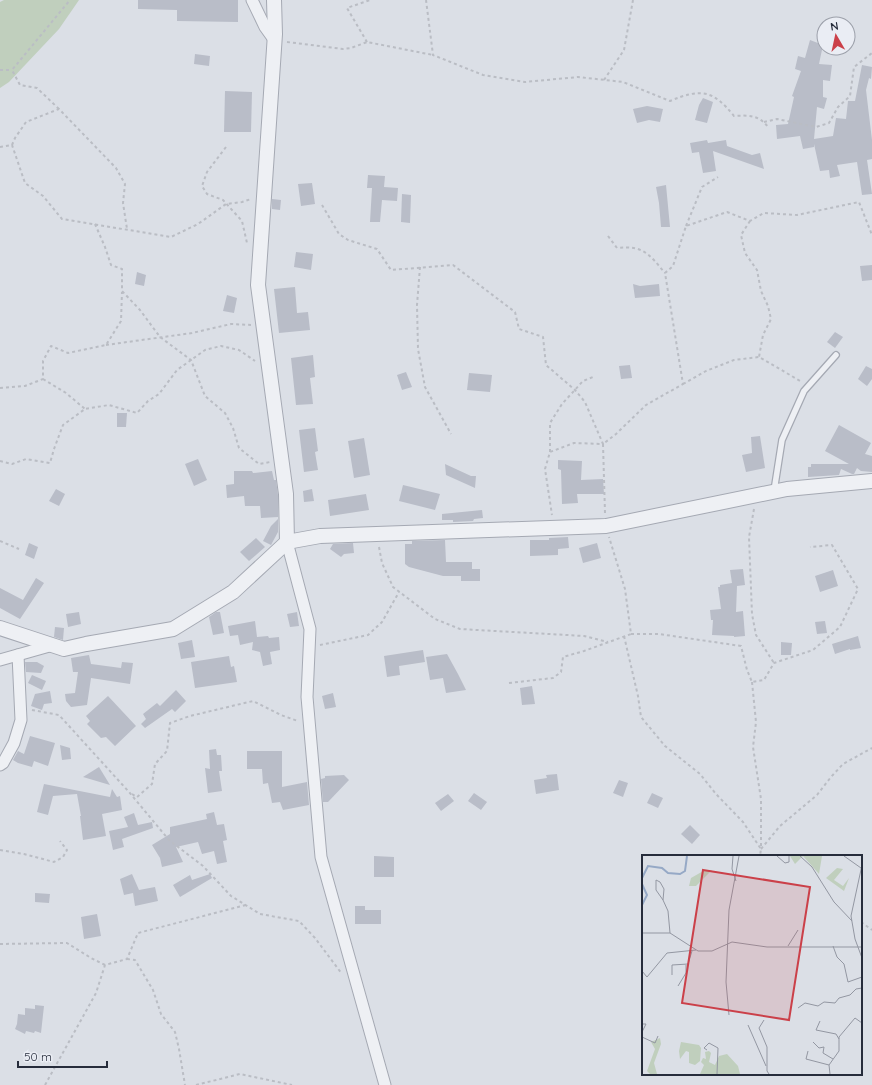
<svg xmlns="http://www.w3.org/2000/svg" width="872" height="1085" font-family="Quicksand,sans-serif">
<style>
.green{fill:#c0cfbd}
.building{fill:#b9bdc8}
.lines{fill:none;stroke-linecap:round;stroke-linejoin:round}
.service-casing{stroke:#a5a9b3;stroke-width:8}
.minor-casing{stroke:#a5a9b3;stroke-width:13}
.tertiary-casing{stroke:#a5a9b3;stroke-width:16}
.path{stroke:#babdc4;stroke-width:2;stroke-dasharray:3 3;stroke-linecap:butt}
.service{stroke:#eef0f4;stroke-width:5.5}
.minor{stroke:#eef0f4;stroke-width:11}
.tertiary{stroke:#eef0f4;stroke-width:14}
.inset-river{fill:none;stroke:#96a9c6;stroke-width:2}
.inset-road{fill:none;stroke:#9397a2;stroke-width:1}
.view{fill:#cb4049;fill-opacity:0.15;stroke:#cb4049;stroke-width:2}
.inset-edge{fill:none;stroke:#262c3b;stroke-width:2}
</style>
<rect width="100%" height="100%" fill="#dbdfe6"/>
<path class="green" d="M4,0H79L59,29L9,82L0,88V2Z"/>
<g class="building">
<path d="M138,0H238V22L177,21V10L138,9Z"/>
<path d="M810,40L823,45L819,64L832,65L830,81L823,80V97L827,98L824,109L817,107L814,139L833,136L836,118L846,119L848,101H855L862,65L872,67L871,79L869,78L866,90L872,140V159L867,160L872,194L862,195L857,162L837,165L840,176L830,178L829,170L820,171L814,144V147L803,149L800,136L777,139L776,125L788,124L794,97L792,96L801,71L795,69L798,56L805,58Z"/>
<path d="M195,54L210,56L209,66L194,64Z"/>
<path d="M225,91L252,92L251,132H224Z"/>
<path d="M703,98L713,102L707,123L695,120L699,105Z"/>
<path d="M647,106L663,109L660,122L649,120L637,123L633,109Z"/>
<path d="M707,140L708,143L726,140L727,146L752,155L760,153L764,169L713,151L716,171L703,173L699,152L692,153L690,143Z"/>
<path d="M368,175L385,176L384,187L398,188L397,201L382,200L380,222H370L372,188H367Z"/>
<path d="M312,183L315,204L301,206L298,184Z"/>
<path d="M666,185L670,227H661L659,203L656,187Z"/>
<path d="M402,194L411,195L410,223L401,222Z"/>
<path d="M272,199L281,200L280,210L272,209Z"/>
<path d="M296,252L313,254L311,270L294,267Z"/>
<path d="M872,265V280L862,281L860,266Z"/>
<path d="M137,272L146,275L144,286L135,284Z"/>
<path d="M633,284L640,286L659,284L660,296L635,298Z"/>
<path d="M295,287L297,313L308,312L310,330L279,333L274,289Z"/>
<path d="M227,295L237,298L234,313L223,311Z"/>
<path d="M835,332L843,337L835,348L827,342Z"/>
<path d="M313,355L315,377L310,378L313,404L296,405L291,358Z"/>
<path d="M630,365L632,378L621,379L619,366Z"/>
<path d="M866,366L872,369V379L867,386L858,379Z"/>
<path d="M406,372L412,387L402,390L397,375Z"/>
<path d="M469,373L492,375L490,392L467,390Z"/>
<path d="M117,413H127L126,427H117Z"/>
<path d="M839,425L871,443L865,454L872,456V472L861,471L857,468L854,474H852L841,469L839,475L808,477V467H811V464H849L825,451Z"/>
<path d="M315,428L318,451L315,452L318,470L304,472L299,430Z"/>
<path d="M760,436L765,468L746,472L742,455L752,453L751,437Z"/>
<path d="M364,438L370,475L354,478L348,441Z"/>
<path d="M198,459L207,480L194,486L185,464Z"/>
<path d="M558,460L582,461L581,480L603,479L604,494H577L578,503L562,504L561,470L558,469Z"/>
<path d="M445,464L471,476H476L475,488L446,475Z"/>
<path d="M234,471H252L253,473L272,471L274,480H276L278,495V517L261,518L260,506H245L244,496L227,498L226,485L234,484Z"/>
<path d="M403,485L440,494L435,510L399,501Z"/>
<path d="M56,489L65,494L59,506L49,501Z"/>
<path d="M312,489L314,501L304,502L303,491Z"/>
<path d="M366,494L369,510L330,516L328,500Z"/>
<path d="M482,510L483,518L474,519L473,521L453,522V520H442V514Z"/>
<path d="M278,519V532L271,545L263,541L271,526Z"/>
<path d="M568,537L569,548L558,549V555L530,556V540H549V538Z"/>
<path d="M256,538L265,547L249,561L240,552Z"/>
<path d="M445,540L446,562H472V569H480V581H461V576H443L409,567L405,564V544H412V541Z"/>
<path d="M29,543L38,547L34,559L25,555Z"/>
<path d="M353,543L354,553L344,554L341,557L330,549L333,544Z"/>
<path d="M597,543L601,558L583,563L579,548Z"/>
<path d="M743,569L745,585L737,586L736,612L743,611L745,636L734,637V636L712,635L713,620H711L710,610L721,609L718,587H720V585L732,583L730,570Z"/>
<path d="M833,570L838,586L820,592L815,576Z"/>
<path d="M36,578L44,583L20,619L0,608V588L23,600Z"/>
<path d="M79,612L81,624L68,627L66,614Z"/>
<path d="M216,612H220L224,633L213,635L209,617Z"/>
<path d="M297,612L299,626L290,627L287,614Z"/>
<path d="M255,621L257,637L268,636L269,638L279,637L280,650L270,652L272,664L263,666L260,652L252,650L253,642L240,645L238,635L230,636L228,626Z"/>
<path d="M825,621L827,633L817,634L815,622Z"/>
<path d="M55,627L64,628L63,640L54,637Z"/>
<path d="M858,636L861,648L850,650V649L835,654L832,644Z"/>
<path d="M192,640L195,657L181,659L178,643Z"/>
<path d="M781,642L792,643L791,655H781Z"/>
<path d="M423,650L425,662L399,666L400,675L387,677L384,656Z"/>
<path d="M447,654L458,674L466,690L446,693L443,678L430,680L426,657Z"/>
<path d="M89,655L91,664L121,668L122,662L133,663L130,684L91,678L87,705L71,707L66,701L65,694L75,693L78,672H73L71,658Z"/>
<path d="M229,656L231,667L234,666L237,682L195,688L191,662Z"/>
<path d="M25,662H37L44,666L41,673L26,672Z"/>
<path d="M32,675L46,681L42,690L28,683Z"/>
<path d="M532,686L535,704L522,705L520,688Z"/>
<path d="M176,690L186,701L175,712L172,709L145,728L141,724L146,719L143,714L157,703L160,706Z"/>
<path d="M50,691L52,703L44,704L42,710L31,706L35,694Z"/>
<path d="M333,693L336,707L325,709L322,696Z"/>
<path d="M108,696L136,726L115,746L106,737L101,738L87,724L90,721L86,716Z"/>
<path d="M30,736L55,743L48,766L34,761L32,767L18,763L13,760L18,751L24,754Z"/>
<path d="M60,745L70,748L71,759L62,760Z"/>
<path d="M216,749L217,755H221L222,771H219L222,791L208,793L205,768L210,769L209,750Z"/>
<path d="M247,751H282V787L307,782L309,805L283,810L280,802L272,803L268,783L263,784L262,769H247Z"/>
<path d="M99,767L110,785L83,777Z"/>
<path d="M557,774L559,790L536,794L534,780L547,778L546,775Z"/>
<path d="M344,775L349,780L328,802H323L321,779L325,778V776Z"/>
<path d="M619,780L628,783L623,797L613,793Z"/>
<path d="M44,784L110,797L112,789L117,797L120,796L122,810L102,814L106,836L83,840L80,816H81L77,794L53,796L48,815L37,812Z"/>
<path d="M474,793L487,802L481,810L468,801Z"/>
<path d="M652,793L663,798L658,808L647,803Z"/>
<path d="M448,794L454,801L441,811L435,803Z"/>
<path d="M214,812L217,825L224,824L227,840L223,841L227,862L217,864L214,851L202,854L198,842L176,847L183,862L162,867L160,858L152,845L170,834V827L207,819L206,814Z"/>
<path d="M134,813L138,825L152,822L153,828L122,839L124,847L113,850L109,831L128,827L124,817Z"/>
<path d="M690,825L700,835L692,844L681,834Z"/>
<path d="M374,856L394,857V877H374Z"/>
<path d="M132,874L139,890L155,887L158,901L135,906L133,893L124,895L120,879Z"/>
<path d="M210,874L212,878L180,897L173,885L190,875L192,880Z"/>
<path d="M35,893L50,894L49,903L35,902Z"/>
<path d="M355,906H365V910H381V924H355Z"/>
<path d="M97,914L101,936L84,939L81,917Z"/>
<path d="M35,1005L44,1006L41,1033L35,1031L34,1033L26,1031L25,1034L15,1029L17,1024L18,1014L25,1015V1008L35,1009Z"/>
</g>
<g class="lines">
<defs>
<path id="service" d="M774,491L782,440L804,391L836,355"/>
<g id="minor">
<path d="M252,0L265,27L275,41"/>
<path d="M287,542L310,629L307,697L321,857L385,1085"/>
<path d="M0,660L53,645"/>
<path d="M0,765L3,763L14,743L21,720L18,655"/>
</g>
<g id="tertiary">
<path d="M274,0L275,34L258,285L286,494L287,542"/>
<path d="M0,628L64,649L86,644L173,629L233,592L287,542L320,536L606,526L787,489L872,481"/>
</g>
</defs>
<use href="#service" class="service-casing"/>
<use href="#minor" class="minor-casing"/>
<use href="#tertiary" class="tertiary-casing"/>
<g class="path">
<path d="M426,0L433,55L483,75L525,82L578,77L623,82L670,101C701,88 713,90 734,116C748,115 759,115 768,127"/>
<path d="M287,42L343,49L351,48L367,42L433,55"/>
<path d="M367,42L347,8L370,0"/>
<path d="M0,70H12"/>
<path d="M604,80L624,50L633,0"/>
<path d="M59,109L37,88L20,85L12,70L70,0"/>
<path d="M764,122L777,119L816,127L829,123L838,107L850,96L854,67L872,53"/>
<path d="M12,145L15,138L26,122L59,109L116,168L125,184L123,203L127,229"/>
<path d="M0,147L12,145L25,183L43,196L62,219L171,237L198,224L226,204L242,202L251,199"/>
<path d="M226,147L207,172L202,186L207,194L223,200L242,221L247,243"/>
<path d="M322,205L339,234L348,240L377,249L391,270L453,265L515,312L519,329L543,337L546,365L575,390L585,402L603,444L574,443L550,452L545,469L552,515"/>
<path d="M750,221L741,235L745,253L757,270L761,291L768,306L771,319L763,335L759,357"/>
<path d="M95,224L105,247L111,265L122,269V291L140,310L160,337L191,360L205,396L225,413L233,428L239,448L259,464L270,462"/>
<path d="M686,226L702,187L718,177"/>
<path d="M608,236L617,248C643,245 649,254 665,273"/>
<path d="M420,267L417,305L418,349L425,387L451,434"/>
<path d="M106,345L192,333L231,324L251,325"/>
<path d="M43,379L66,393L85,409"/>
<path d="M683,384L706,371L734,360L759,357L802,382"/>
<path d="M0,388L25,386L43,379V361L51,346L68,353L106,345L121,321L122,292"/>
<path d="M550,452V423L562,404L583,381L593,377"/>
<path d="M0,461L12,464L26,459L50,463L54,449L63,425L85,409L109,405L137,413L148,401L159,394L177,370L205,350L221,346L239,350L255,361"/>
<path d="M754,509L749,537L752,614L756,635L774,663"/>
<path d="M605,513L603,444L616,434L646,405L683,384L665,273L673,266L686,226L727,212L750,221L764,213L797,215L859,202L872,235"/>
<path d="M0,541L19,549"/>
<path d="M379,547L382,563L393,587L435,619L460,629L584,636L608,642"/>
<path d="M631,634H659L741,646L747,670L752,682L764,680L774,663L813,650L840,627L858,589L832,545L810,547"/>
<path d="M624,636L638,696L641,717L665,746L700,774L716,794L743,822L761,849L760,856"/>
<path d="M320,645L368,635L382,622L399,592"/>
<path d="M752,682L756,722L753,747L761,799V849L780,826L817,795L831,777L843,764L872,748"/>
<path d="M509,683L553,678L561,672L563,657L584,651L631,634L625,589L609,537"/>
<path d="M32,710L59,715L129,792L169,840L203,866L231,896L260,914L299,921L315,938L342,974"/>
<path d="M132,794L137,797L152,784L155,764L167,751L170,723L190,716L253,701L281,715L298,721"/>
<path d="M0,850L24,854L54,862L63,857L67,850L60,841"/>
<path d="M861,922L872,930"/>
<path d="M0,944L67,943L91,958L105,965"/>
<path d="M127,959L135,960L153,990L161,1014L175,1032L179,1049L185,1085"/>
<path d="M45,1085L96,993L105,965L127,959L138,933L246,905"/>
<path d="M196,1085L240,1074L292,1085"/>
</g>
<use href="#service" class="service"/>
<use href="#minor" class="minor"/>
<use href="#tertiary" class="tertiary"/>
</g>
<g transform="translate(642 855)">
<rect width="220" height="220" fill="#dbdfe6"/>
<path d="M148,1H180L177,19L161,1L153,9ZM195,13L201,14L192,25L201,31L207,23L202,36L184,23ZM70,15L54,31H47L49,23L63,15ZM18,183L19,189L12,208L15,219H8L5,216L13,194L9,187ZM39,187L57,190L59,193L58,206L53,210L47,208V197L44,196L38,204L37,196ZM67,196L69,198L67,207L73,210L77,201L85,199L96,211L98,219H58L62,210L59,207L61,203L64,204L63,197Z" fill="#c0cfbd"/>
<path class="inset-river" d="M0,23L6,11L20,13L26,18L38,19L43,16L45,1M0,29L5,40L0,50"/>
<path class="inset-road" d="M91,1L90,14L94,26M135,1L143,8L147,7V1M158,1L170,12L192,47L210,66M202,1L219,13M220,10L209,61L213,84L220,103M21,45L14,35V25L18,27L22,34L21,45L26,56L28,78M0,78H28L56,96H70L90,87L125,92H220M146,91L156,75M191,91L195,102L202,109L206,127L220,122M0,116L5,122L25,98L54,95M30,120V110L46,109L50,96M36,131L44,118V110M156,153L163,148L176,151L182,147L193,148L197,143L208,140L214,134L220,133M87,160L84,127L87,55L97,1M122,165L117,173L125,192V216L127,219M178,166L174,175L194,179L197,184M0,169H4L0,177M106,170L124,211M0,182L13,188L16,181M171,187L177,193L182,192L181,198L191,204M65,195L62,193L67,188L76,193L75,219M166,196L164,204L187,210M188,219L187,210L197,196V182L213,163L220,168"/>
<path class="view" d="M61,15L168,32L147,165L40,148Z"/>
<rect width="220" height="220" class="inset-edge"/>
</g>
<g transform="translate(836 36) rotate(351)"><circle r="19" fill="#eaedf4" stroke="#9ca0aa"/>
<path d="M0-3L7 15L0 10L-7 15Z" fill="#cb4049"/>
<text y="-6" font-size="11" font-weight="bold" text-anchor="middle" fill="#262c3b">N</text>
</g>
<path d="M18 1061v6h89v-6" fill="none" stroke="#262c3b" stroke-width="2"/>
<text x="24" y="1061" font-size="12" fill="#262c3b" stroke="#eaedf4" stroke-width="3" paint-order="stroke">50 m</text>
</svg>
